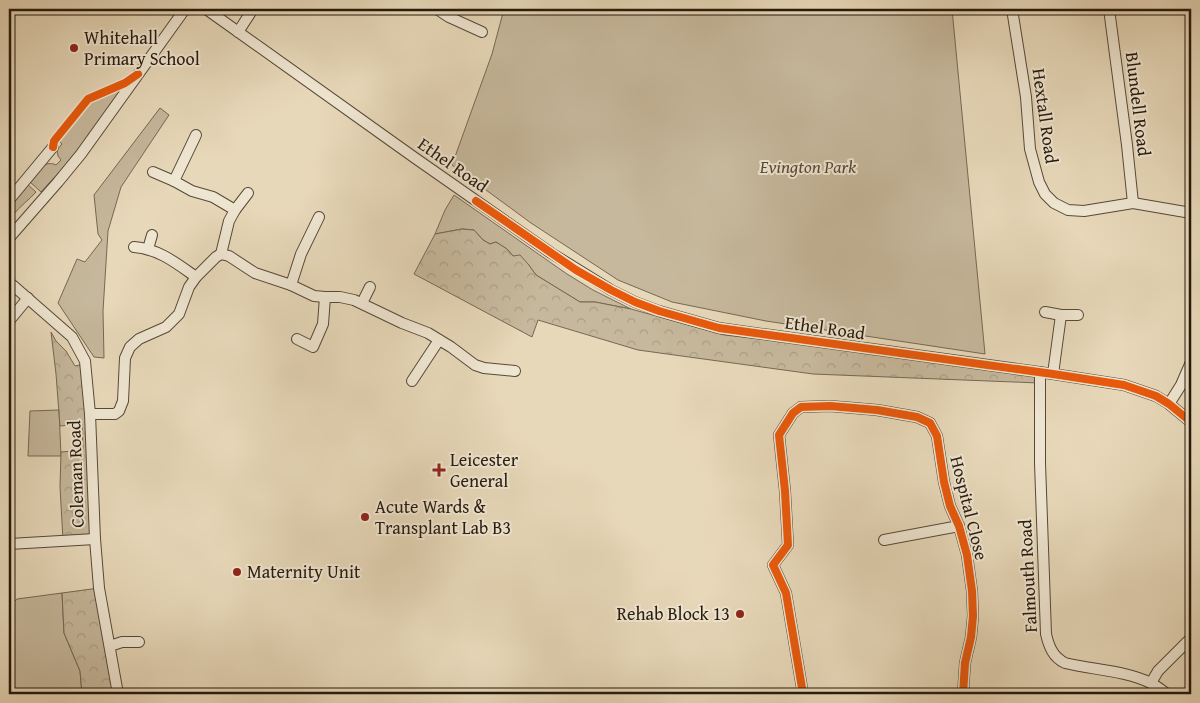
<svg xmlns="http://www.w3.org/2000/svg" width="1200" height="703" font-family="'Gentium Book Plus',serif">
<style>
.green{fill:#c6b89c;stroke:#766854}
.forest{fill:url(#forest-crowns);stroke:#766854}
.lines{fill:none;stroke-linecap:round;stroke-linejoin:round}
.minor-casing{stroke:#564938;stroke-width:12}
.minor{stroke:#efe6d2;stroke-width:10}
.cycleway-casing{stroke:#efe6d2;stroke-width:11}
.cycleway{stroke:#e8590c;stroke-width:8}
.poi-dot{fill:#8f2418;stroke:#efe6d2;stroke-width:2}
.labels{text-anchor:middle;stroke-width:4;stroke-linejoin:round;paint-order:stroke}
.poi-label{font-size:18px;fill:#26190d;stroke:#efe6d2;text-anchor:start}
.street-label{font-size:18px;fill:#26190d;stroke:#efe6d2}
.park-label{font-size:18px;font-style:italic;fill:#564938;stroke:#efe6d2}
</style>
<defs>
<pattern id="forest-crowns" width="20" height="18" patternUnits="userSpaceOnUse" patternTransform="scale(1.25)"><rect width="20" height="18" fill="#c6b89c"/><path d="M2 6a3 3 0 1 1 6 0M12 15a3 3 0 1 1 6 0" fill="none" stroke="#aa9e85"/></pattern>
</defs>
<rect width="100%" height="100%" fill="#e7d8b9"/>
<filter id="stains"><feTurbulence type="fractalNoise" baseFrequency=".004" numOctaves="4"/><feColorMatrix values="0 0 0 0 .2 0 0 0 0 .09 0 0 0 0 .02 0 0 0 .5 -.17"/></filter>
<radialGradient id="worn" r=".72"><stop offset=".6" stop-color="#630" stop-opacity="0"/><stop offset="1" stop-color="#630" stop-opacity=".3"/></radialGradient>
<g class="green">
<path d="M504,9H952L985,354L766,321L672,302L618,280L531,223L452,165L492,54Z"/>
<path d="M123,85L125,86L90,135L62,169L41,192L29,181C36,173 44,159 56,165L61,160L58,156L57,150L62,144L58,140L90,100Z"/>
<path d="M160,108L169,115L121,187L108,231L103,311L104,358L94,357L58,303L77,259L85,262L102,240L98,234L94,195Z"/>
<path d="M27,184L36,192C29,200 20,206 13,215L9,211V205Z"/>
<path d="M454,195L567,274L593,290L631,309L595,302H580L536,275L528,264L513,256L507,249L496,242L490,244L483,240L474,230L462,229L435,234L445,210Z"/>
<path d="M59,410L61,456H28L30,411Z"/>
<path d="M62,593L64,633L80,671L82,694H9V606L17,599Z"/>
</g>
<g class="forest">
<path d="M462,229L474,230L483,240L490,244L496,242L507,249L513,256L520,255L528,264L536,275L580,302H595L631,309L724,335L970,362L1040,372L1039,383L813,374L638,350L538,320L532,337L414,274L435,234Z"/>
<path d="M51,332L56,341L66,351L75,366L84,364L95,539L63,540L60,487L61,452L83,450L82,424L60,426L56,374Z"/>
<path d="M99,588L118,694H82L80,671L64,633L62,593Z"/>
</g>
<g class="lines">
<defs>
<g id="minor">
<path d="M206,9L415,158L551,253L611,290L635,302L659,311L719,328L1053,374L1124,385L1156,396L1169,404L1191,422"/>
<path d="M437,9L449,17L482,32"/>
<path d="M1012,9L1026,97L1030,149L1039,182L1045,194L1054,203L1068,210L1084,211L1133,203L1191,213"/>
<path d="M1109,9L1127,145L1133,203"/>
<path d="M238,32L253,9"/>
<path d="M153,172L174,181L192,191L213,197L235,210L229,221L221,254"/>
<path d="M174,181L196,135"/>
<path d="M9,200L53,147"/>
<path d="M235,210L248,193"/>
<path d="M9,238L58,182L81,154L185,9"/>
<path d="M134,247C159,249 176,263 196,277"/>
<path d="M148,249L152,235"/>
<path d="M9,282L72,337L85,361L90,414L95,539L99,588L118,694"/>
<path d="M291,285L301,254L319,217"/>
<path d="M362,303L370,287"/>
<path d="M1045,312L1061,315H1078"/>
<path d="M9,321L28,298"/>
<path d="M297,339L313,347L323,324L325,297"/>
<path d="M1040,372V463L1046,634C1049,647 1053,657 1065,663C1093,670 1124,670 1151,683C1156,686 1162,690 1167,694"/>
<path d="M1053,374L1061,315"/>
<path d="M412,381L439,340"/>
<path d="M1169,404L1181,385L1191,362"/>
<path d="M90,414H115L119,411L123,401L125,358L130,347L139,339L166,327L179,314L189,287L196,277L216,257L221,254L229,256L255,273L291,285L314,296L325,297H340L354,300L402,323L428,333L451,347L475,365L484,368L515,371"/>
<path d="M884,540L959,526"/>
<path d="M9,544L95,539"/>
<path d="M110,646L122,642H139"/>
<path d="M1151,683L1158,671L1191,638"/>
<path d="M803,694L786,593L773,565L788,545L785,491L779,435L793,413L801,407L830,406L877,410L917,417L930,423L937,436L944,482L950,506L959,526L967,555L972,591L973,616L971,637L965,663L963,694"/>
</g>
</defs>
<use href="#minor" class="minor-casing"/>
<use href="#minor" class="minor"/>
<defs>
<g id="cycleway">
<path d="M53,147L54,141L88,99L125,83L138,74"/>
<path d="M476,201L576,270L611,290L635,302L659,311L719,328L1053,374L1124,385L1156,396L1169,404L1191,422"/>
<path d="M803,694L786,593L773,565L788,545L785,491L779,435L793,413L801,407L830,406L877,410L917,417L930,423L937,436L944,482L950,506L959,526L967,555L972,591L973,616L971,637L965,663L963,694"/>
</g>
</defs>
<use href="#cycleway" class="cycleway-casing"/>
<use href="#cycleway" class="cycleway"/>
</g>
<g class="poi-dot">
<circle cx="74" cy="48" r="5"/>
<path d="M436.5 462.5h5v5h5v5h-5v5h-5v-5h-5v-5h5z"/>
<circle cx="365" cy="517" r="5"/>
<circle cx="237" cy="572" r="5"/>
<circle cx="740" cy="614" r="5"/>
</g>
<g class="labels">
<g class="poi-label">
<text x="84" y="44">Whitehall<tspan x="84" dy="21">Primary School</tspan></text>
<text x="450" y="466">Leicester<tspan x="450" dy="21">General</tspan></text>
<text x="375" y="513">Acute Wards &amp;<tspan x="375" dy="21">Transplant Lab B3</tspan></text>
<text x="247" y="578">Maternity Unit</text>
<text x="730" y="620" text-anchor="end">Rehab Block 13</text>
</g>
<g class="street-label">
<text transform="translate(1138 104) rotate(83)" y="6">Blundell Road</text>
<text transform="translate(1045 116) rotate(82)" y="6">Hextall Road</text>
<text transform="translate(453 165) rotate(35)" y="6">Ethel Road</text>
<text transform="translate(825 328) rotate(8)" y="6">Ethel Road</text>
<text transform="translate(76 474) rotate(-92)" y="6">Coleman Road</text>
<text transform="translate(969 508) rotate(76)" y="6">Hospital Close</text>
<text transform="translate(1028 576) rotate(-93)" y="6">Falmouth Road</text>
</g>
<g class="park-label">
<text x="808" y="173">Evington Park</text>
</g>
</g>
<rect width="1200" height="703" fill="none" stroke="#e7d8b9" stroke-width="30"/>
<rect x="10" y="10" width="1180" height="683" fill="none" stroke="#26190d" stroke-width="2.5"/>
<rect x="15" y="15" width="1170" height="673" fill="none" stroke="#26190d"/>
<rect width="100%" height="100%" filter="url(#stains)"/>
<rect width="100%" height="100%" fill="url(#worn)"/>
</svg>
